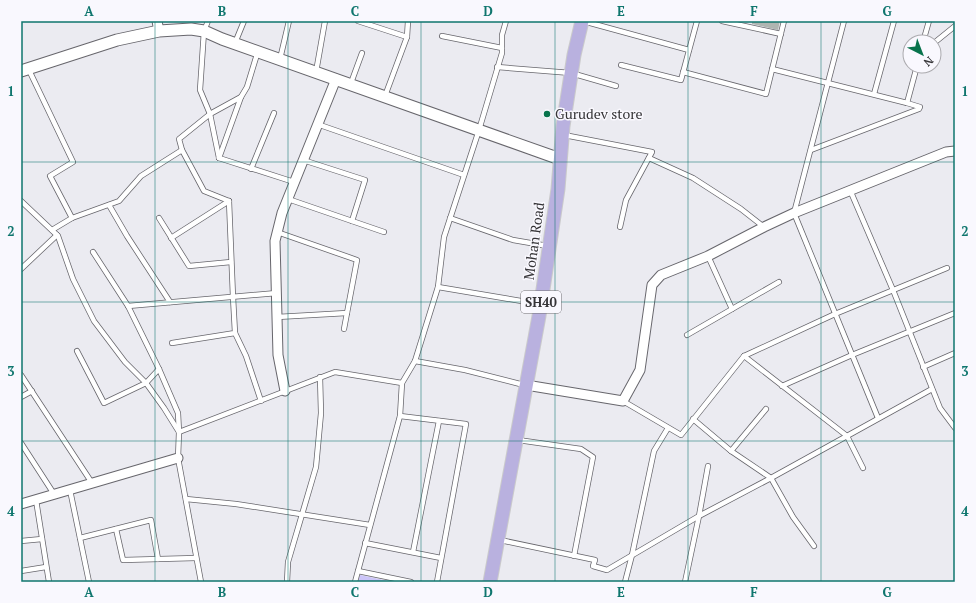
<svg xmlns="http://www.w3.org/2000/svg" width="976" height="603" font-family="'PT Serif',serif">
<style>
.green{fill:#ccc5f8}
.building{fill:#afb5b1}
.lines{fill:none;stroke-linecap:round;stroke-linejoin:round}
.service-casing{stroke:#67666c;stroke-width:6}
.minor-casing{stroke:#67666c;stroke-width:11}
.tertiary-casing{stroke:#67666c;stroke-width:13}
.primary-casing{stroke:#cacacb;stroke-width:15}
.service{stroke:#fff;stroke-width:4.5}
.minor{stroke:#fff;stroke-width:9}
.tertiary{stroke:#fff;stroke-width:11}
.primary{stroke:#b9b1df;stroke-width:13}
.grid{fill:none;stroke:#0f766e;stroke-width:1;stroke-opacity:0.55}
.poi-dot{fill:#08734c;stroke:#f9f8fe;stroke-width:1.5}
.labels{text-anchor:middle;stroke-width:3;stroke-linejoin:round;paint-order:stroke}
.shield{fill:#f9f8fe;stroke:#706f73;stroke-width:1}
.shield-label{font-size:13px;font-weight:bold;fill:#353437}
.poi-label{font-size:14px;fill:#353437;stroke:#f9f8fe;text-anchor:start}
.street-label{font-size:14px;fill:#353437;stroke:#f9f8fe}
.neatline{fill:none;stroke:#0f766e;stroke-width:1.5}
.grid-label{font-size:13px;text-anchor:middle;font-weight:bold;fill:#0f766e}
</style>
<rect width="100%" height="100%" fill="#ebebf1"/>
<path class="green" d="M360,575L393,582H358Z"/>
<path class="building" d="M752,21H780L778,30L752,24Z"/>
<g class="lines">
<defs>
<g id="service">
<path d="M208,21L204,31L200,90L210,114L219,158"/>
<path d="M358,21L407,37"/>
<path d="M583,21L689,50"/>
<path d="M722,21L781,34"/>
<path d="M844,21L794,213L878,418"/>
<path d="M442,36L502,48"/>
<path d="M923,42L929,21"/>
<path d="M235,43L244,21"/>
<path d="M934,43L955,26"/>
<path d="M280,59L289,21"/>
<path d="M621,65L681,80L697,21"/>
<path d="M497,67L571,73L616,86"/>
<path d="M28,68L73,162L50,176L72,218"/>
<path d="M772,69L907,103L920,107L919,109L811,150"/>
<path d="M316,72L325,21"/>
<path d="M683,72L766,94L784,21"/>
<path d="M351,83L362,53"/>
<path d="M874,94L894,21"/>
<path d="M385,96L407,37L408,21"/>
<path d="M907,103L917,66"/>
<path d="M317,124L464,175"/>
<path d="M564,135L652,152L626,200L620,227"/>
<path d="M182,150L179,139L210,114L241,97"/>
<path d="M219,158L241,97L247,87L258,51"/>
<path d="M219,158L294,182"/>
<path d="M649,158L693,178L741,209L764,227"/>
<path d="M303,160L365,180L352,221"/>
<path d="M251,169L274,113"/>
<path d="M850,190L893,290L940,408L955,428"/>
<path d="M288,199L384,232"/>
<path d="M21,201L58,236L73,279L94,321L125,362L146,383L164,408L179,432L335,372L402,383"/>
<path d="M109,205L127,236L170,302"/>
<path d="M159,218L189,266L231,262"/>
<path d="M450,218L513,240L548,246"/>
<path d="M52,230L72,218L119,201L141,176L182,150L204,191L229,201"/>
<path d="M277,232L357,260L344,329"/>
<path d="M171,238L229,201"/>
<path d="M93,252L128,306L159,369L178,413L179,432L178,458L201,582"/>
<path d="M708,256L732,309"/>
<path d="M21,269L57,235"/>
<path d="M438,287L539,304"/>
<path d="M128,306L277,293"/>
<path d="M277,317L347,313"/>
<path d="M235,333L246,356L261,401"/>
<path d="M687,335L779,282"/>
<path d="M172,343L235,333L233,297L229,201"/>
<path d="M77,351L104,403L146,383L159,369"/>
<path d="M744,356L847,436L863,468"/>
<path d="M415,361L465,370L524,385"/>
<path d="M923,367L955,353"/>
<path d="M21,375L92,483"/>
<path d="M782,386L852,355L955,313"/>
<path d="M21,397L32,391"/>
<path d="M623,401L681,435L744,356L835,314L947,268"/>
<path d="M400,416L466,424L437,582"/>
<path d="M693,419L731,451L771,478L793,517L814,546"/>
<path d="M518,440L581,449L593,457L574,556"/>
<path d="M21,443L54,494"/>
<path d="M731,451L766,409"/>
<path d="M70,490L89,582"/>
<path d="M186,499L236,504L370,525"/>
<path d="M36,500L49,582"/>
<path d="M116,529L123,560L196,558"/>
<path d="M80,538L151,520L158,559"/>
<path d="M500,540L595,560L593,566L607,570L699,516L771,478L932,389"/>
<path d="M21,541L42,539"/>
<path d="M365,543L441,558"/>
<path d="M413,552L439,421"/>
<path d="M21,571L46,567"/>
<path d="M358,571L411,582"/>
<path d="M287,582L288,562L316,467L321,413L320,377"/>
<path d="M355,582L400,416L402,383L415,361L438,287L444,237L479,130L502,53V35L506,21"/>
<path d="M625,582L632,555L654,451L668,428"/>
<path d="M685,582L699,516L708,466"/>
</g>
<g id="minor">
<path d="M157,21L159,31"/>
<path d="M526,385L623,401L640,370L652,285L661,275L708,256L764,227L794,213L946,152L955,151"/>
<path d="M285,391L278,355L275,241L282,213L336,79"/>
<path d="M21,504L178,458"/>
</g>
<path id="tertiary" d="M21,71L117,40L159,31L191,29L204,31L222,39L560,159"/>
<path id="primary" d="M490,582L539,316L558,189L563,126L574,55L582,21"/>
</defs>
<use href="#service" class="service-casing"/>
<use href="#minor" class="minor-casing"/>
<use href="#tertiary" class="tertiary-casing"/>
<use href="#primary" class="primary-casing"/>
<use href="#service" class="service"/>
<use href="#minor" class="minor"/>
<use href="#tertiary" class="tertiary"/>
<use href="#primary" class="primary"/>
</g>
<path class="grid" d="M155,21V582M288,21V582M421,21V582M555,21V582M688,21V582M821,21V582M21,162H955M21,302H955M21,441H955"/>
<circle class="poi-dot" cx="547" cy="114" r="4"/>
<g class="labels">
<rect class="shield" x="521" y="291" width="40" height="22" rx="3"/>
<g class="shield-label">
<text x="541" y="307">SH40</text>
</g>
<g class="poi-label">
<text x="555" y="119">Gurudev store</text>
</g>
<g class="street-label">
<text transform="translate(534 241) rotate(-82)" y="5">Mohan Road</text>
</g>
</g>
<rect width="976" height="603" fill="none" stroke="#f9f8fe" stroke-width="44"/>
<g transform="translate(922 54) rotate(138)"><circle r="19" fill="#f9f8fe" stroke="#abaaae"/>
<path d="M0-3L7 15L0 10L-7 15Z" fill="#08734c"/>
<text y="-6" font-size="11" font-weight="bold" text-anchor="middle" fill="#353437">N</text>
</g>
<rect x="22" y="22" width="932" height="559" class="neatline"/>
<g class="grid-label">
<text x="89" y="16">A</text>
<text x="222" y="16">B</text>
<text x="355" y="16">C</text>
<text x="488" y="16">D</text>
<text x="621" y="16">E</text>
<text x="754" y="16">F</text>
<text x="887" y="16">G</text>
<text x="11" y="96">1</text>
<text x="965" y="96">1</text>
<text x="11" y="236">2</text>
<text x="965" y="236">2</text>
<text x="11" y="376">3</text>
<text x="965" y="376">3</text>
<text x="11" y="516">4</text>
<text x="965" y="516">4</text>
<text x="89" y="597">A</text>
<text x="222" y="597">B</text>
<text x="355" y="597">C</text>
<text x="488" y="597">D</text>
<text x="621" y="597">E</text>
<text x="754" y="597">F</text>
<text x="887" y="597">G</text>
</g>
</svg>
